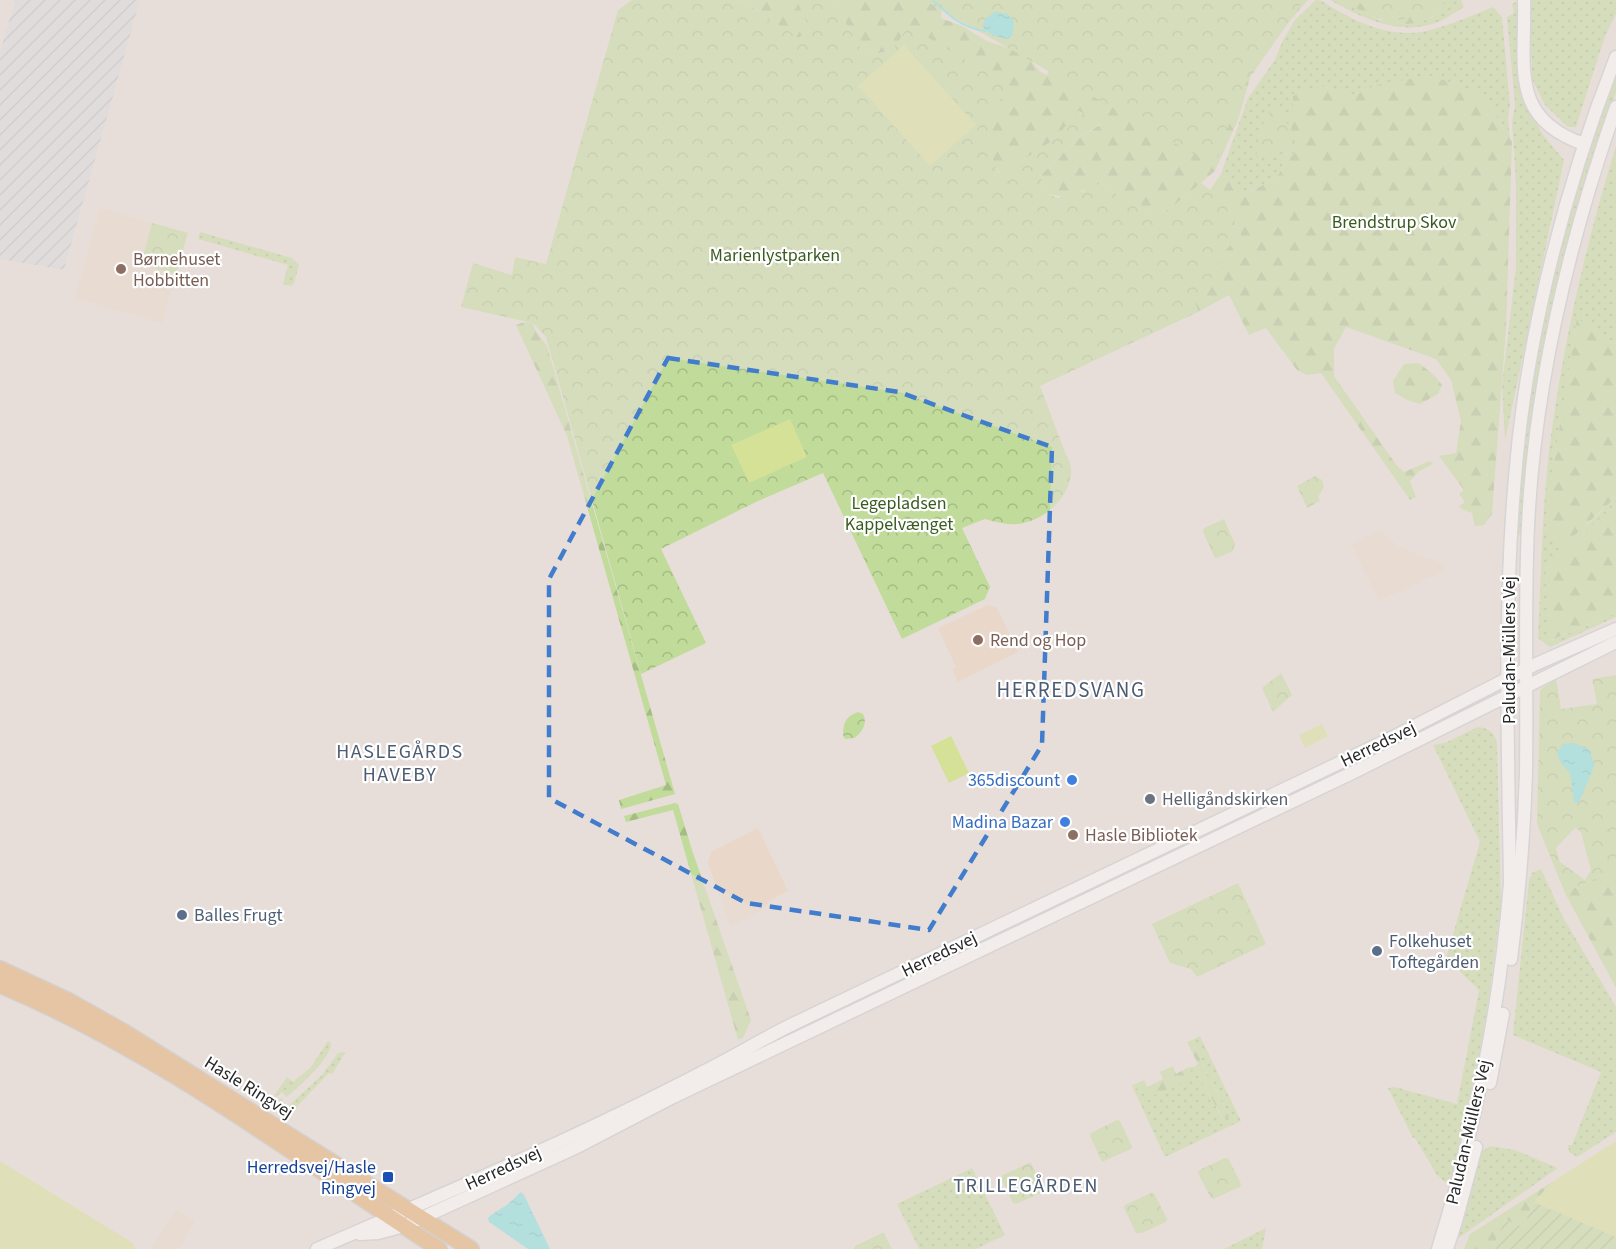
<svg xmlns="http://www.w3.org/2000/svg" width="1616" height="1249" font-family="'Source Sans 3',sans-serif">
<style>
.industrial{fill:url(#industrial-furrows)}
.education{fill:#e9d7c9}
.grass{fill:url(#grass-dots)}
.forest{fill:url(#forest-firs)}
.park{fill:url(#park-crowns);fill-rule:evenodd}
.garden{fill:url(#garden-furrows)}
.pitch{fill:#d4e196}
.water{fill:url(#water-ripples)}
.lines{fill:none;stroke-linecap:round;stroke-linejoin:round}
.stream{stroke:#74e0e2;stroke-width:2}
.minor-casing{stroke:#c2c8d0;stroke-width:15}
.major-casing{stroke:#bebebe;stroke-width:18}
.minor{stroke:#fff;stroke-width:12}
.major{stroke:#e3a664;stroke-width:15}
.marked{fill:none;stroke:#417dcc;stroke-width:4.5;stroke-dasharray:12 8;stroke-linejoin:round}
.education-dot{fill:#8d6e63;stroke:#fff;stroke-width:2}
.shop-dot{fill:#3f7fe0;stroke:#fff;stroke-width:2}
.worship-dot{fill:#6b7280;stroke:#fff;stroke-width:2}
.service-dot{fill:#5c6f8a;stroke:#fff;stroke-width:2}
.transit-dot{fill:#1a4fb4;stroke:#fff;stroke-width:2}
.labels{text-anchor:middle;stroke-width:4.5;stroke-linejoin:round;paint-order:stroke}
.park-label{font-size:18px;fill:#3a5b1f;stroke:#fff}
.education-label{font-size:18px;fill:#785e54;stroke:#fff;text-anchor:start}
.street-label{font-size:18px;fill:#272727;stroke:#fff}
.shop-label{font-size:18px;fill:#366cbe;stroke:#fff;text-anchor:end}
.worship-label{font-size:18px;fill:#5b616d;stroke:#fff;text-anchor:start}
.service-label{font-size:18px;fill:#4e5e75;stroke:#fff;text-anchor:start}
.transit-label{font-size:18px;fill:#164399;stroke:#fff;text-anchor:end}
.neighbourhood-label{font-size:20px;letter-spacing:1.5px;fill:#4c5c73;stroke:#fff}
.quarter-label{font-size:21px;letter-spacing:1.5px;fill:#4c5c73;stroke:#fff}
</style>
<defs>
<pattern id="industrial-furrows" width="10" height="10" patternUnits="userSpaceOnUse" patternTransform="scale(1.5)"><rect width="10" height="10" fill="#dadae1"/><path d="M-1 1l2-2M0 10L10 0M9 11l2-2" fill="none" stroke="#bbbbc1"/></pattern>
<pattern id="grass-dots" width="8" height="8" patternUnits="userSpaceOnUse" patternTransform="scale(1.5)"><rect width="8" height="8" fill="#c0db9a"/><path d="M2 2h.1M6 6h.1" fill="none" stroke="#a5bc85" stroke-width="1.8" stroke-linecap="round"/></pattern>
<pattern id="forest-firs" width="22" height="20" patternUnits="userSpaceOnUse" patternTransform="scale(1.5)"><rect width="22" height="20" fill="#c0db9a"/><path d="M5 1l3.5 6h-7zM16 11l3.5 6h-7z" fill="#a5bc85"/></pattern>
<pattern id="park-crowns" width="20" height="18" patternUnits="userSpaceOnUse" patternTransform="scale(1.5)"><rect width="20" height="18" fill="#c0db9a"/><path d="M2 6a3 3 0 1 1 6 0M12 15a3 3 0 1 1 6 0" fill="none" stroke="#a5bc85"/></pattern>
<pattern id="garden-furrows" width="10" height="10" patternUnits="userSpaceOnUse" patternTransform="scale(1.5)"><rect width="10" height="10" fill="#c0db9a"/><path d="M-1 1l2-2M0 10L10 0M9 11l2-2" fill="none" stroke="#a5bc85"/></pattern>
<pattern id="water-ripples" width="26" height="14" patternUnits="userSpaceOnUse" patternTransform="scale(1.5)"><rect width="26" height="14" fill="#74e0e2"/><path d="M2 4q2-2 4 0t4 0M15 11q2-2 4 0t4 0" fill="none" stroke="#64c0c2"/></pattern>
</defs>
<rect width="100%" height="100%" fill="#e8ded9"/>
<path class="industrial" d="M15,0H140L64,270L0,259V52Z"/>
<g class="education">
<path d="M100,208L152,223L141,264L176,274L162,323L75,298Z"/>
<path d="M1380,531L1398,546L1445,565L1443,571L1379,601L1351,544Z"/>
<path d="M988,605L997,608L1018,652L958,682L952,669L956,667L938,628Z"/>
<path d="M758,828L788,891L769,901L765,909L730,926L708,863L711,852Z"/>
<path d="M176,1209L195,1221L179,1249H151Z"/>
</g>
<g class="grass">
<path d="M1316,0L1322,1C1347,17 1377,33 1408,33C1431,34 1471,16 1493,7L1502,17L1510,106L1508,118L1510,139L1484,95L1383,83L1352,95L1320,86L1292,130L1291,138L1302,145V152L1288,154L1278,176L1248,193L1221,174L1248,98L1275,60L1283,40L1295,20Z"/>
<path d="M1330,0H1340L1379,20L1432,18L1445,0H1461L1464,7C1455,12 1445,20 1435,23C1398,36 1362,18 1330,0Z"/>
<path d="M1530,0H1616V14L1605,36L1576,127H1568L1545,105L1532,79Z"/>
<path d="M1516,2L1518,9L1520,93L1543,135L1564,160L1505,441L1502,385L1516,268V185L1512,122L1515,104L1507,17L1514,13L1512,4Z"/>
<path d="M1616,72V92L1585,185L1558,287L1523,535H1515C1522,450 1531,365 1551,281C1568,210 1592,141 1616,72Z"/>
<path d="M1616,146V344L1577,319L1549,493L1546,535L1558,539L1588,524L1616,497V504L1546,568L1550,641L1616,613V617L1550,647L1538,638C1541,576 1542,513 1549,452C1562,348 1585,246 1616,146Z"/>
<path d="M200,232L292,258L299,265L294,283L291,286L283,284L288,265L198,239Z"/>
<path d="M1478,727C1489,728 1495,733 1497,744L1501,904L1490,991L1480,1052L1452,1178L1445,1182L1437,1175L1415,1138H1413L1388,1088L1395,1087L1457,1104L1479,990L1446,958L1480,842L1433,745L1445,743Z"/>
<path d="M1541,869L1564,919L1616,1007V1132L1577,1157L1569,1152L1568,1145H1572L1601,1072L1513,1035L1529,880L1532,873Z"/>
<path d="M1200,1036L1241,1121L1165,1157L1132,1086L1133,1085L1142,1093L1193,1076L1189,1067H1194L1222,1118L1229,1117L1192,1040Z"/>
<path d="M328,1041L331,1043C332,1058 299,1086 287,1097L282,1092L269,1103L287,1077L293,1082L310,1068Z"/>
<path d="M343,1052L345,1053L332,1074L329,1073L288,1116L272,1106L281,1098L283,1100L279,1105L285,1109L322,1075L338,1053Z"/>
<path d="M1490,1146L1515,1150L1558,1168L1457,1239L1481,1152Z"/>
<path d="M972,1168L1005,1235L976,1249H919L897,1204Z"/>
<path d="M1266,1228L1262,1249H1224Z"/>
</g>
<g class="forest">
<path d="M738,0H797L810,31L798,38L750,6Z"/>
<path d="M832,0H949L942,2L941,18L962,26L987,41L1026,54L1039,71L1047,75L1055,56L1067,0H1308L1281,31L1251,75L1238,120L1215,171L1170,209L1148,214L1096,181C1076,197 1064,201 1041,191L1042,174L1075,141L1101,124L1079,111L1055,139L1004,173H1000C985,158 986,123 995,105C998,98 1006,93 1010,87L892,50L871,55L860,47Z"/>
<path d="M1340,0H1445C1440,6 1436,15 1430,18C1399,34 1367,14 1340,0Z"/>
<path d="M1432,76L1484,95L1512,142L1506,328L1492,514L1484,525L1475,526L1472,513L1462,509L1459,506L1465,502L1459,494L1464,490L1439,456L1456,453L1461,421L1451,380L1436,359L1346,327L1334,349V376L1397,466L1404,472L1430,461L1433,464L1418,472L1410,481L1416,497L1410,500L1321,373L1307,375L1297,370L1266,328L1249,335L1229,295L1198,312L1194,300L1214,275L1222,253L1241,235L1226,202L1210,190L1221,174L1249,193L1278,176L1288,154L1302,152V145L1291,138L1293,96L1320,86L1352,95L1383,83Z"/>
<path d="M1577,318L1616,344V497L1564,545L1558,539L1546,535L1549,493Z"/>
<path d="M524,322L533,323L535,330L547,346L675,794L621,809L619,800L666,785L567,436L516,325Z"/>
<path d="M1419,363L1434,375L1442,385L1438,394L1420,404L1407,400L1395,393L1393,381L1404,364Z"/>
<path d="M1616,504V613L1549,641L1546,568Z"/>
<path d="M675,803L678,804L693,853L751,1020L743,1038L738,1040L673,810L626,822L624,816Z"/>
<path d="M1616,869V988L1565,893C1581,883 1599,879 1616,869Z"/>
<path d="M1192,1040L1229,1117L1223,1119L1194,1067L1198,1064L1187,1042Z"/>
<path d="M1173,1066L1176,1074L1189,1067L1194,1077L1150,1097L1142,1093L1133,1085L1144,1080L1147,1087L1163,1079L1160,1072Z"/>
<path d="M1552,1182L1616,1237L1534,1202L1523,1227L1505,1219L1492,1249H1464L1470,1234Z"/>
</g>
<g class="park">
<path d="M632,0H737L750,6L799,38L810,31L797,0H832L860,47L871,55L892,50L909,26L1011,87C992,107 984,123 991,151C993,159 994,167 999,173H1004L1055,139L1078,111L1101,123L1075,141L1042,174L1041,191L1058,198L1084,191L1088,185L1096,181L1148,214L1170,209L1201,183L1226,202L1241,235L1222,253L1214,275L1195,300L1198,312L1040,386C1048,406 1055,427 1063,447C1065,454 1071,462 1071,469C1072,497 1043,522 1017,524C1006,525 996,522 985,519L962,528L990,587L985,599L902,639L823,473L758,501L661,549L706,643L641,674L546,337L533,323L461,307L473,263L512,275L515,257L546,264L618,10Z"/>
<path d="M924,0H1304L1240,92L1215,166Z"/>
<path d="M1352,0H1438L1433,10L1400,20Z"/>
<path d="M1285,109L1289,138L1301,145V151L1273,153L1257,158C1255,143 1262,122 1271,110Z"/>
<path d="M152,223L188,233L176,274L141,264Z"/>
<path d="M1315,476L1322,480L1324,487L1318,497L1320,501L1307,508L1297,486Z"/>
<path d="M1224,519L1235,544L1233,551L1217,558H1215L1203,532L1204,528Z"/>
<path d="M1281,673L1292,695L1273,712L1262,688Z"/>
<path d="M1616,675V869C1599,879 1581,883 1565,893L1537,824L1540,690L1556,678L1561,709L1597,704L1592,679ZM1575,828L1581,832L1591,870L1585,880L1560,862L1556,848Z"/>
<path d="M858,712L863,714C868,723 862,733 854,738L845,739L843,735C843,723 846,716 858,712Z"/>
<path d="M1238,883L1266,944L1197,977L1191,969L1170,963L1152,924Z"/>
<path d="M1117,1120L1120,1121L1132,1147L1131,1149L1102,1162L1090,1136L1091,1133Z"/>
<path d="M1225,1158H1228L1241,1184L1240,1187L1213,1199L1211,1198L1198,1173L1199,1170Z"/>
<path d="M1029,1163H1031L1044,1189L1043,1192L1016,1204L1013,1203L1001,1178L1003,1175Z"/>
<path d="M1151,1193H1154L1167,1219L1166,1222L1142,1233H1136L1124,1208L1125,1205Z"/>
<path d="M882,1233H884L892,1249H854L855,1246Z"/>
</g>
<path class="garden" d="M1534,1202L1616,1237V1249H1492L1505,1219L1523,1227Z"/>
<g class="pitch">
<path d="M904,45L976,125L930,166L858,86Z"/>
<path d="M790,419L807,457L749,483L731,445Z"/>
<path d="M1322,724L1328,736L1305,748L1299,735Z"/>
<path d="M951,736L969,773L949,783L931,746Z"/>
<path d="M1616,1141V1237L1534,1202L1552,1182Z"/>
<path d="M0,1161L133,1243L136,1249H0Z"/>
</g>
<g class="water">
<path d="M995,12L1008,14L1014,22L1012,36L1007,39C990,36 970,27 995,12Z"/>
<path d="M1574,743L1590,750L1594,766L1579,803L1574,802L1570,773L1561,763L1557,753L1563,744Z"/>
<path d="M521,1192L524,1195L550,1249H528L489,1222L488,1218C495,1211 502,1209 509,1203C514,1199 517,1195 521,1192Z"/>
</g>
<g class="lines">
<path class="stream" d="M933,0C949,16 963,28 985,31"/>
<defs>
<g id="minor">
<path d="M1524,0C1526,65 1508,118 1584,144"/>
<path d="M1511,959C1519,897 1524,835 1526,773C1527,701 1525,628 1527,555C1530,403 1566,250 1616,107"/>
<path d="M1490,1083L1503,1014"/>
<path d="M360,1234L378,1233L404,1226L577,1147L673,1097L1352,773L1616,642"/>
<path d="M317,1249C446,1193 576,1138 701,1073C732,1058 762,1039 793,1024L1383,742L1536,664L1616,629"/>
<path d="M1438,1249C1475,1129 1500,1008 1510,883C1508,744 1503,604 1516,466C1528,330 1566,184 1616,57"/>
<path d="M1447,1249L1456,1221L1476,1147"/>
</g>
<g id="major">
<path d="M0,969L69,1001L124,1032L471,1249"/>
<path d="M0,985C158,1051 296,1157 439,1249"/>
</g>
</defs>
<use href="#minor" class="minor-casing"/>
<use href="#major" class="major-casing"/>
<use href="#minor" class="minor"/>
<use href="#major" class="major"/>
</g>
<path d="M0 0H1616V1249H0ZM668,358L899,392L1052,447L1042,745L929,930L746,903L549,798V579Z" fill="#e8ded9" fill-opacity=".55" fill-rule="evenodd"/>
<path class="marked" d="M668,358L899,392L1052,447L1042,745L929,930L746,903L549,798V579Z"/>
<g class="education-dot">
<circle cx="121" cy="269" r="6"/>
<circle cx="978" cy="640" r="6"/>
<circle cx="1073" cy="835" r="6"/>
</g>
<g class="shop-dot">
<circle cx="1072" cy="780" r="6"/>
<circle cx="1065" cy="822" r="6"/>
</g>
<circle class="worship-dot" cx="1150" cy="799" r="6"/>
<g class="service-dot">
<circle cx="182" cy="915" r="6"/>
<circle cx="1377" cy="951" r="6"/>
</g>
<rect class="transit-dot" x="382" y="1171" width="12" height="12" rx="3"/>
<g class="labels">
<g class="park-label">
<text x="1394" y="228">Brendstrup Skov</text>
<text x="775" y="261">Marienlystparken</text>
<text x="899" y="509">Legepladsen<tspan x="899" dy="21">Kappelvænget</tspan></text>
</g>
<g class="education-label">
<text x="133" y="265">Børnehuset<tspan x="133" dy="21">Hobbitten</tspan></text>
<text x="990" y="646">Rend og Hop</text>
<text x="1085" y="841">Hasle Bibliotek</text>
</g>
<g class="street-label">
<text transform="translate(1509 650) rotate(-90)" y="6">Paludan-Müllers Vej</text>
<text transform="translate(1378 744) rotate(-26)" y="6">Herredsvej</text>
<text transform="translate(939 954) rotate(-26)" y="6">Herredsvej</text>
<text transform="translate(249 1087) rotate(32)" y="6">Hasle Ringvej</text>
<text transform="translate(1468 1132) rotate(-77)" y="6">Paludan-Müllers Vej</text>
<text transform="translate(503 1168) rotate(-25)" y="6">Herredsvej</text>
</g>
<g class="shop-label">
<text x="1060" y="786">365discount</text>
<text x="1053" y="828">Madina Bazar</text>
</g>
<g class="worship-label">
<text x="1162" y="805">Helligåndskirken</text>
</g>
<g class="service-label">
<text x="194" y="921">Balles Frugt</text>
<text x="1389" y="947">Folkehuset<tspan x="1389" dy="21">Toftegården</tspan></text>
</g>
<g class="transit-label">
<text x="376" y="1173">Herredsvej/Hasle<tspan x="376" dy="21">Ringvej</tspan></text>
</g>
<g class="neighbourhood-label">
<text x="400" y="758">HASLEGÅRDS<tspan x="400" dy="23">HAVEBY</tspan></text>
<text x="1026" y="1192">TRILLEGÅRDEN</text>
</g>
<g class="quarter-label">
<text x="1071" y="697">HERREDSVANG</text>
</g>
</g>
</svg>
